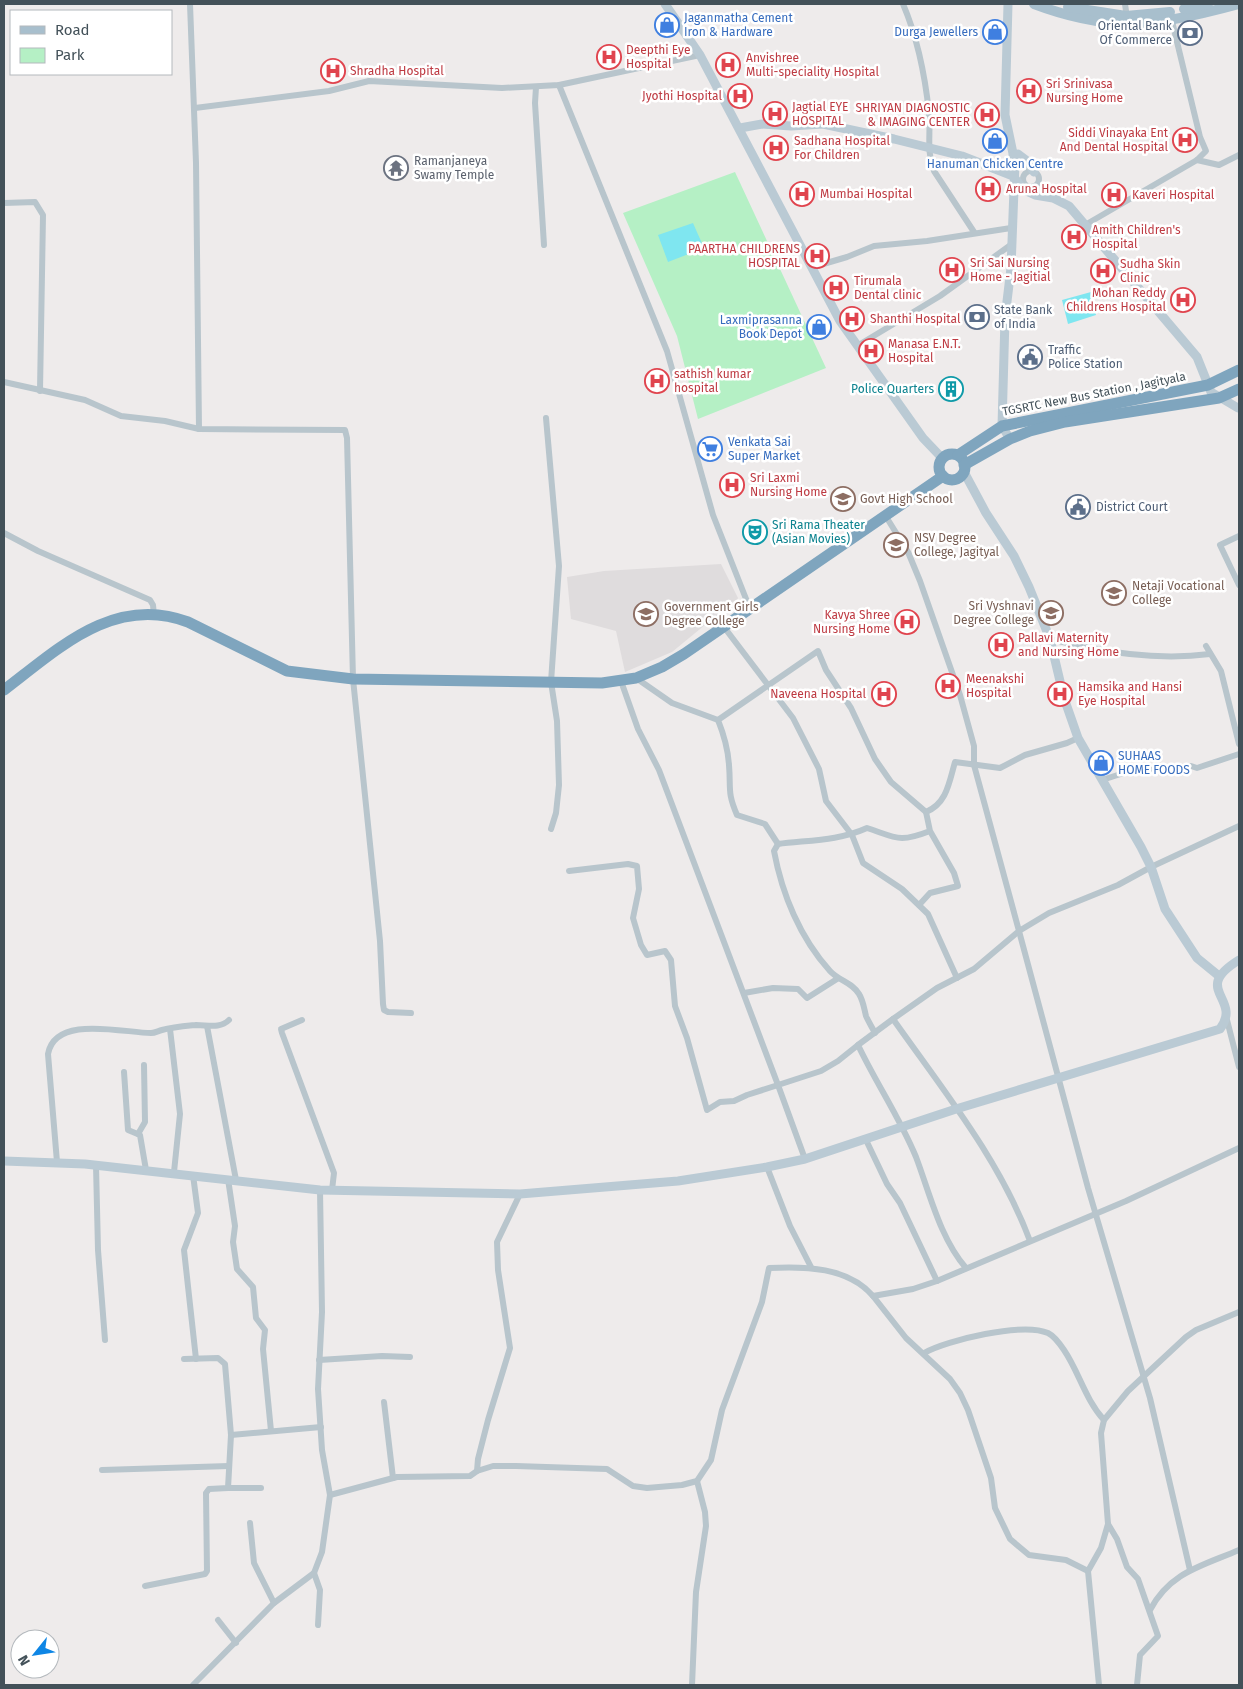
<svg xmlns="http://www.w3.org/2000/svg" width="1243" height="1689" font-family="'Fira Sans',sans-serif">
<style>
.education{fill:#dfdcdd}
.green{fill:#b5f0c5}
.water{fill:#7fe6f0}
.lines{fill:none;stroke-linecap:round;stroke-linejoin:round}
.street{stroke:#b8c5cc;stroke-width:6}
.secondary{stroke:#bacad4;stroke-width:9}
.primary{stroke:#a8bfcd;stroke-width:10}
.highway{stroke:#7fa5be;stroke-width:11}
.labels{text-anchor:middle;stroke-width:5;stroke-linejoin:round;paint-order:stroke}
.shop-label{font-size:12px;fill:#366cbe;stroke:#fff;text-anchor:start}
.service-label{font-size:12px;fill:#4e5e75;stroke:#fff;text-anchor:start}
.health-label{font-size:12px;fill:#be3a42;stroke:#fff;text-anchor:start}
.worship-label{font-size:12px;fill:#5b616d;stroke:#fff;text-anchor:start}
.culture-label{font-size:12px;fill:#0d838f;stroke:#fff;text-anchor:end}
.street-label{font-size:12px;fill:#435159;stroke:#fff}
.education-label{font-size:12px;fill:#785e54;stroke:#fff;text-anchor:start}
</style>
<rect width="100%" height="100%" fill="#eeebeb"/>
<path class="education" d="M721,564L738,598L733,609L711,620L672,652L625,672L616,631L571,619L567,577L604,571Z"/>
<path class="green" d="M735,172L826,368L698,419L677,336L623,213Z"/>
<g class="water">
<path d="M693,223L704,248L668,262L658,235Z"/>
<path d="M1091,292L1096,315L1068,324L1062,300Z"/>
</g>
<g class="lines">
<g class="street">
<path d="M190,4L196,163L199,429"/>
<path d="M903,4C918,39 925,75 929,113C931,133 926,151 934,171L974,232"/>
<path d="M1125,4L1127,18"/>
<path d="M559,85L667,351L713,515L750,609"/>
<path d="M536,87L535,103L544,245"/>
<path d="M195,108L329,91L369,81L502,88L559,85L700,55"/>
<path d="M1197,160L1219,165L1239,155"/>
<circle cx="1031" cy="179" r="8"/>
<path d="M4,203L35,202L43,215L40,391"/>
<path d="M1085,225L1197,160L1206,151L1200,137L1171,17"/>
<path d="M813,267L847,257L874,246L927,241L1011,228"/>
<path d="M857,346L940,296L1012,244"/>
<path d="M4,382L85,400L121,416L165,421L199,429L345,430L347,438L353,679L380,941L383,1004L384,1010L388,1012L411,1013"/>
<path d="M546,418L559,566L551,682L557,721L559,785L556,813L551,829"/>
<path d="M885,515L908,552L920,581L960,695L974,746V765L1019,931L974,969L937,988L893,1019C943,1090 1000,1160 1030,1241"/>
<path d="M4,533L38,551L150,600L153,605L154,615"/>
<path d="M1239,536L1220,545L1239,585"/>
<path d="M724,627L793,718L819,769L826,801L852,835L863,863L902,889L928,914L957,978"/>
<path d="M1050,639C1103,652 1156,661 1210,654"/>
<path d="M1206,646L1221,671L1239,744"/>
<path d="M636,678L672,703L718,720"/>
<path d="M1102,780L1127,772L1191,766L1197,768L1239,754"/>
<path d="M926,812C947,803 949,783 955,762L1000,768L1025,755L1067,743L1078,738"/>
<path d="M778,844L774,851C782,894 800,938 830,971C839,981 852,982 859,994C863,1000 864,1008 866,1016C868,1021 872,1027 875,1033"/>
<path d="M569,871L628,864L637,866L639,889L633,918L641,945L647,955L665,951L671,960L675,1006L687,1038L707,1110L720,1102L734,1101L747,1095L778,1085L659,770L638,729L621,681"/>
<path d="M919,905L930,893L958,886L954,873L930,831L926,812L891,782L875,759L851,708L826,670L818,651L718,720C724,735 728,749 729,765C731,789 727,792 737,815L765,824L778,844C809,840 838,841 867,828C897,838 899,843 930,831"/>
<path d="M744,993L773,988L798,989L807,998L837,979"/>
<path d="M893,1019L858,1045C876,1083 900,1118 916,1157C930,1194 940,1238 966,1268"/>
<path d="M302,1020L281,1029L282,1033L334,1173L332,1190"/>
<path d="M1227,1020L1239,1067"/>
<path d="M207,1026L236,1180"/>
<path d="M170,1029L180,1114L174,1172"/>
<path d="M124,1072L128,1130L140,1135L146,1170"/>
<path d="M138,1134L145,1122L144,1065"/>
<path d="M866,1140L887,1184L900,1203L937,1281"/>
<path d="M805,1159L778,1085L821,1071L838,1061L858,1045"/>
<path d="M57,1162L48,1054C55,1014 124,1033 151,1033C155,1033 158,1031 162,1030C173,1027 186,1026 196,1025C208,1025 220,1029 229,1020"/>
<path d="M96,1165L98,1250L105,1340"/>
<path d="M767,1167L790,1226L811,1267"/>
<path d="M193,1175L198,1213L184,1250L196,1359"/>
<path d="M228,1179L235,1226L233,1242L237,1269L253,1287L256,1318L265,1330L263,1349L271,1431"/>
<path d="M320,1190L322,1312L318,1389L322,1450L330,1495"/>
<path d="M873,1296L906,1338L950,1379L960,1393L968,1410L991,1478L995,1508L1010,1539L1029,1555L1066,1560L1088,1571"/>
<path d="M924,1353C947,1340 1023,1322 1048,1333C1054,1336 1060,1344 1064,1350C1079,1372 1085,1399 1104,1420"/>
<path d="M184,1359L218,1358L225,1364L231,1435L321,1427"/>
<path d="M319,1360L382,1356L410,1357"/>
<path d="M384,1402L393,1478"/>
<path d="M102,1470L229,1466"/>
<path d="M477,1471L493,1466H516L607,1469L633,1486L647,1488L682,1485L697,1481L711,1460L722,1410L762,1302L769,1268C805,1266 848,1267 873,1296L913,1289L937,1281L1126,1201L1239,1148"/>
<path d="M228,1488H261"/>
<path d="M250,1523L254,1563L274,1603"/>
<path d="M1190,1570L1150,1398L1088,1188L1019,931L1049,913L1118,885L1151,867L1239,826"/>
<path d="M314,1573L320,1590L318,1625"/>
<path d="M145,1586L205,1574L207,1571L206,1493L209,1489L228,1488L231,1435"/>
<path d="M1150,1610C1170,1572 1202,1566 1239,1550"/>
<path d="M218,1620L236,1643"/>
<path d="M193,1685L274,1603L314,1573L322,1552L330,1495L397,1477L470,1476L477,1471L478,1459L488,1420L510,1348L498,1270L497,1242L520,1194"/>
<path d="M692,1685L696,1592L706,1526L705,1512L697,1481"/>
<path d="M1099,1685L1088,1571L1101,1548L1108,1524"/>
<path d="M1137,1685L1140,1655L1158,1636L1138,1579L1127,1567L1117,1539L1108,1524L1101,1433L1104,1420L1128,1391L1186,1337L1196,1330L1239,1312"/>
</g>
<g class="secondary">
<path d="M665,4L700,55L840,321L923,438L943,459"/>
<path d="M1008,4L1005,115L1015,163L1011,268L1005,318L1002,426L1010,439"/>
<path d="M740,128L762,124L791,126L823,124L894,139L962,156L1013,176L1024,190L1035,195L1053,198L1069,206L1197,357L1211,392L1238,408"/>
<path d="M1013,156L1018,154L1026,160L1034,172"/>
<path d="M964,472L986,513L1014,556L1029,587L1050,639L1064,698L1078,738L1141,847L1151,867L1165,909L1197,958L1219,976"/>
<path d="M4,1161L85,1164L320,1190L520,1194L678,1181L767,1167L805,1159L956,1109L1220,1029C1243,998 1190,990 1239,960"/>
</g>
<g class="primary">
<path d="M1034,4C1063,15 1097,23 1129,24C1163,24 1206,13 1239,4"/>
<path d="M1068,7L1126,16L1170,12"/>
<path d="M1184,9L1208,4"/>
</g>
<g class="highway">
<circle cx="952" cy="467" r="13"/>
<path d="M958,455L1002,426L1208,385L1239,370"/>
<path d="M964,465L1010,439L1030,431L1065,422L1219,398L1239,389"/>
<path d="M4,690C58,649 114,594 188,622L287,671L353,679L602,683L636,678L662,667L684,654L943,476"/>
</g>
</g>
<defs>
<symbol id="shop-ring" viewBox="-11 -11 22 22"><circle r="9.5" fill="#fff" stroke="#3f7fe0" stroke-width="1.5"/><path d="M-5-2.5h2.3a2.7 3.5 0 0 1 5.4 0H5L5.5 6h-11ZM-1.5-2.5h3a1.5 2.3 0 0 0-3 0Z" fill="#3f7fe0"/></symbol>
<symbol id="bank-ring" viewBox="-11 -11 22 22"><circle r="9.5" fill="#fff" stroke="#5c6f8a" stroke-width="1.5"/><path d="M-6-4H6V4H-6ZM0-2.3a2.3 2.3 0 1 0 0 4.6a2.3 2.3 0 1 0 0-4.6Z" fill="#5c6f8a"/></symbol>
<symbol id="hospital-ring" viewBox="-11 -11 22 22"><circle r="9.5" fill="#fff" stroke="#e0444e" stroke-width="1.5"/><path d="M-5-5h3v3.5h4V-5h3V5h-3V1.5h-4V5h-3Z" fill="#e0444e"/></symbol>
<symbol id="temple-ring" viewBox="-11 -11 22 22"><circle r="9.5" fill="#fff" stroke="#6b7280" stroke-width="1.5"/><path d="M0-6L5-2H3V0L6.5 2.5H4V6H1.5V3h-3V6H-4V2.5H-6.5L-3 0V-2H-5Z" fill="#6b7280"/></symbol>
<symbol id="civic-ring" viewBox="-11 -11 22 22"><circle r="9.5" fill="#fff" stroke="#5c6f8a" stroke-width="1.5"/><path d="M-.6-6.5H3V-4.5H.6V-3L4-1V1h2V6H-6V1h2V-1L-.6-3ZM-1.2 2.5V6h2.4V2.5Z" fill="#5c6f8a"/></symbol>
<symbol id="building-ring" viewBox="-11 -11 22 22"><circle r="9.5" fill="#fff" stroke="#0f9aa8" stroke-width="1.5"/><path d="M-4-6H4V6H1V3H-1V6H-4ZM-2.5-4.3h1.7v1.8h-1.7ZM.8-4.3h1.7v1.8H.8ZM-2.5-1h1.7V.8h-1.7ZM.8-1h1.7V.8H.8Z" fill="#0f9aa8"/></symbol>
<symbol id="supermarket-ring" viewBox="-11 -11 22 22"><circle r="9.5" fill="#fff" stroke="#3f7fe0" stroke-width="1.5"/><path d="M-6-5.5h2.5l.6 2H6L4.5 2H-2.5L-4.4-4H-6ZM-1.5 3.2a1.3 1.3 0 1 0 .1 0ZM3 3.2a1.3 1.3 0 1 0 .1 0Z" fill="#3f7fe0"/></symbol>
<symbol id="school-ring" viewBox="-11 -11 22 22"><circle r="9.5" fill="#fff" stroke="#8d6e63" stroke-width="1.5"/><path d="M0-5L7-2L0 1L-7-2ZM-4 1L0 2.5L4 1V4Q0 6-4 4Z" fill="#8d6e63"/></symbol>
<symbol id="theatre-ring" viewBox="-11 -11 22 22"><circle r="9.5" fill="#fff" stroke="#0f9aa8" stroke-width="1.5"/><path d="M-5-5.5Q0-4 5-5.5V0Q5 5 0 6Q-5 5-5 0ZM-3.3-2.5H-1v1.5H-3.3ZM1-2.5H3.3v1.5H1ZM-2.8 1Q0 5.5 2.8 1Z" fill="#0f9aa8"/></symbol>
<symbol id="university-ring" viewBox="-11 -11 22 22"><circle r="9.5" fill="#fff" stroke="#8d6e63" stroke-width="1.5"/><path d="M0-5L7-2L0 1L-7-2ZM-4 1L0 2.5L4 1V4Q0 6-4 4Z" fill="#8d6e63"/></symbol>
</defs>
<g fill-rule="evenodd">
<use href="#shop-ring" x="653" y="11" width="28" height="28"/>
<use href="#shop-ring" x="981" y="18" width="28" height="28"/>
<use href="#bank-ring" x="1176" y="19" width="28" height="28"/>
<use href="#hospital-ring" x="595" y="43" width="28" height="28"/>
<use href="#hospital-ring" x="714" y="51" width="28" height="28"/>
<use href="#hospital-ring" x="319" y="57" width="28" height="28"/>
<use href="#hospital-ring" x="1015" y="77" width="28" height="28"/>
<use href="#hospital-ring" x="726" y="82" width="28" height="28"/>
<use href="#hospital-ring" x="761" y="100" width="28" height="28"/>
<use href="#hospital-ring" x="973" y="101" width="28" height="28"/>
<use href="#hospital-ring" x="1171" y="126" width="28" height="28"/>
<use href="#shop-ring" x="981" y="127" width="28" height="28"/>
<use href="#hospital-ring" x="762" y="134" width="28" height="28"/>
<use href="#temple-ring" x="382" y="154" width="28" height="28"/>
<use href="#hospital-ring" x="974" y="175" width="28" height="28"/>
<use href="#hospital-ring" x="788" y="180" width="28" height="28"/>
<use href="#hospital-ring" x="1100" y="181" width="28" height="28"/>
<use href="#hospital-ring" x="1060" y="223" width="28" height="28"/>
<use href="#hospital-ring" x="803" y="242" width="28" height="28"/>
<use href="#hospital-ring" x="938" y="256" width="28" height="28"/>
<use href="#hospital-ring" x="1089" y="257" width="28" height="28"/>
<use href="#hospital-ring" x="822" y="274" width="28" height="28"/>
<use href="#hospital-ring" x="1169" y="286" width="28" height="28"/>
<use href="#bank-ring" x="963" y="303" width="28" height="28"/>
<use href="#hospital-ring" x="838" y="305" width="28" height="28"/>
<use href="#shop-ring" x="805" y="313" width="28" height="28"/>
<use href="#hospital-ring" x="857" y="337" width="28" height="28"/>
<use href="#civic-ring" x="1016" y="343" width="28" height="28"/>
<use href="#hospital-ring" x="643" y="367" width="28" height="28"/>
<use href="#building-ring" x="937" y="375" width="28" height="28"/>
<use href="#supermarket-ring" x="696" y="435" width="28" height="28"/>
<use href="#hospital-ring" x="718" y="471" width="28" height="28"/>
<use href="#school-ring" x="829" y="485" width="28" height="28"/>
<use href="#civic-ring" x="1064" y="493" width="28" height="28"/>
<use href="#theatre-ring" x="741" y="518" width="28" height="28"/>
<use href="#university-ring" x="882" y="531" width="28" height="28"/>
<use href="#university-ring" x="1100" y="579" width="28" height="28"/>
<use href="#university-ring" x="1037" y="599" width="28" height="28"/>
<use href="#university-ring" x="632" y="600" width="28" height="28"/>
<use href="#hospital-ring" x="893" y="608" width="28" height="28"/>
<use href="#hospital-ring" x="987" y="631" width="28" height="28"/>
<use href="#hospital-ring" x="934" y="672" width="28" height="28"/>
<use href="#hospital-ring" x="870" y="680" width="28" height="28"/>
<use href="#hospital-ring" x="1046" y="680" width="28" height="28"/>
<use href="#shop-ring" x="1087" y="749" width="28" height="28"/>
</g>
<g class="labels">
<g class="shop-label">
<text x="684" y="22">Jaganmatha Cement<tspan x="684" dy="14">Iron &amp; Hardware</tspan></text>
<text x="978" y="36" text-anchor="end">Durga Jewellers</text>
<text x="995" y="168" text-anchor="middle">Hanuman Chicken Centre</text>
<text x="802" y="324" text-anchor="end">Laxmiprasanna<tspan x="802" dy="14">Book Depot</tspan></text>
<text x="728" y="446">Venkata Sai<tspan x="728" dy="14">Super Market</tspan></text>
<text x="1118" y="760">SUHAAS<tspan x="1118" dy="14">HOME FOODS</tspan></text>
</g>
<g class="service-label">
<text x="1172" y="30" text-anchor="end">Oriental Bank<tspan x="1172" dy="14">Of Commerce</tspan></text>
<text x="994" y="314">State Bank<tspan x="994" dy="14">of India</tspan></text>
<text x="1048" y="354">Traffic<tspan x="1048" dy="14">Police Station</tspan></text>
<text x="1096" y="511">District Court</text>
</g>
<g class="health-label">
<text x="626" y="54">Deepthi Eye<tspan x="626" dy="14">Hospital</tspan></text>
<text x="746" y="62">Anvishree<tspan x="746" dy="14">Multi-speciality Hospital</tspan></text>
<text x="350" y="75">Shradha Hospital</text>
<text x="1046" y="88">Sri Srinivasa<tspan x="1046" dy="14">Nursing Home</tspan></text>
<text x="722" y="100" text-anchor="end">Jyothi Hospital</text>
<text x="792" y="111">Jagtial EYE<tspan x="792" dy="14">HOSPITAL</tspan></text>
<text x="970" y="112" text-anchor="end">SHRIYAN DIAGNOSTIC<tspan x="970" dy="14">&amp; IMAGING CENTER</tspan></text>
<text x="1168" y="137" text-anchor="end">Siddi Vinayaka Ent<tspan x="1168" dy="14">And Dental Hospital</tspan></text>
<text x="794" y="145">Sadhana Hospital<tspan x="794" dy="14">For Children</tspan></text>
<text x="1006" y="193">Aruna Hospital</text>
<text x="820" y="198">Mumbai Hospital</text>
<text x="1132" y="199">Kaveri Hospital</text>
<text x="1092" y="234">Amith Children's<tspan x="1092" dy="14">Hospital</tspan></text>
<text x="800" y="253" text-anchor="end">PAARTHA CHILDRENS<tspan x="800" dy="14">HOSPITAL</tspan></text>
<text x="970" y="267">Sri Sai Nursing<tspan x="970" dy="14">Home - Jagitial</tspan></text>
<text x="1120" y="268">Sudha Skin<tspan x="1120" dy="14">Clinic</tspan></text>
<text x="854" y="285">Tirumala<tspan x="854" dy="14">Dental clinic</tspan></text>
<text x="1166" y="297" text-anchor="end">Mohan Reddy<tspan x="1166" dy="14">Childrens Hospital</tspan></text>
<text x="870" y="323">Shanthi Hospital</text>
<text x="888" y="348">Manasa E.N.T.<tspan x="888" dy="14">Hospital</tspan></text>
<text x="674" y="378">sathish kumar<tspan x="674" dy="14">hospital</tspan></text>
<text x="750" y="482">Sri Laxmi<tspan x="750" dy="14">Nursing Home</tspan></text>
<text x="890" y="619" text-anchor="end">Kavya Shree<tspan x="890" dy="14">Nursing Home</tspan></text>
<text x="1018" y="642">Pallavi Maternity<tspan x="1018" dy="14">and Nursing Home</tspan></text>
<text x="966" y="683">Meenakshi<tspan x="966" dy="14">Hospital</tspan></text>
<text x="1078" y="691">Hamsika and Hansi<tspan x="1078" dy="14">Eye Hospital</tspan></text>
<text x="866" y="698" text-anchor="end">Naveena Hospital</text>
</g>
<g class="worship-label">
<text x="414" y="165">Ramanjaneya<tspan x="414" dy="14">Swamy Temple</tspan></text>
</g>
<g class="culture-label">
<text x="934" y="393">Police Quarters</text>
<text x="772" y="529" text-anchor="start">Sri Rama Theater<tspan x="772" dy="14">(Asian Movies)</tspan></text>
</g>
<g class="street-label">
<text transform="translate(1094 394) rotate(-11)" y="4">TGSRTC New Bus Station , Jagityala</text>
</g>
<g class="education-label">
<text x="860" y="503">Govt High School</text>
<text x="914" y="542">NSV Degree<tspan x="914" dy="14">College, Jagityal</tspan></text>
<text x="1132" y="590">Netaji Vocational<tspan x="1132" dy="14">College</tspan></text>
<text x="1034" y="610" text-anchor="end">Sri Vyshnavi<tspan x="1034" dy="14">Degree College</tspan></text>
<text x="664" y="611">Government Girls<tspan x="664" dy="14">Degree College</tspan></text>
</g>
</g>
<rect width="1243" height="1689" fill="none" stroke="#435159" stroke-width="10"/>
<rect x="10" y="10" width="162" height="65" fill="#ffffff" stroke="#b4b9bd"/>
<rect x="20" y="26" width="25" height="8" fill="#a8bfcd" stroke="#b4b9bd"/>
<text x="55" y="35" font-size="15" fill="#435159">Road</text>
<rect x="20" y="48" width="25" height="15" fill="#b5f0c5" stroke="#b4b9bd"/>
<text x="55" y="60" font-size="15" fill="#435159">Park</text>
<g transform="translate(35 1654) rotate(240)"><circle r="24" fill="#ffffff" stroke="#b4b9bd"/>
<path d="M0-4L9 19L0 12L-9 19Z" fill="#0e86e5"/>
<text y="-8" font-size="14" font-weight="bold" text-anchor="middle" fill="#435159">N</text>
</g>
</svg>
